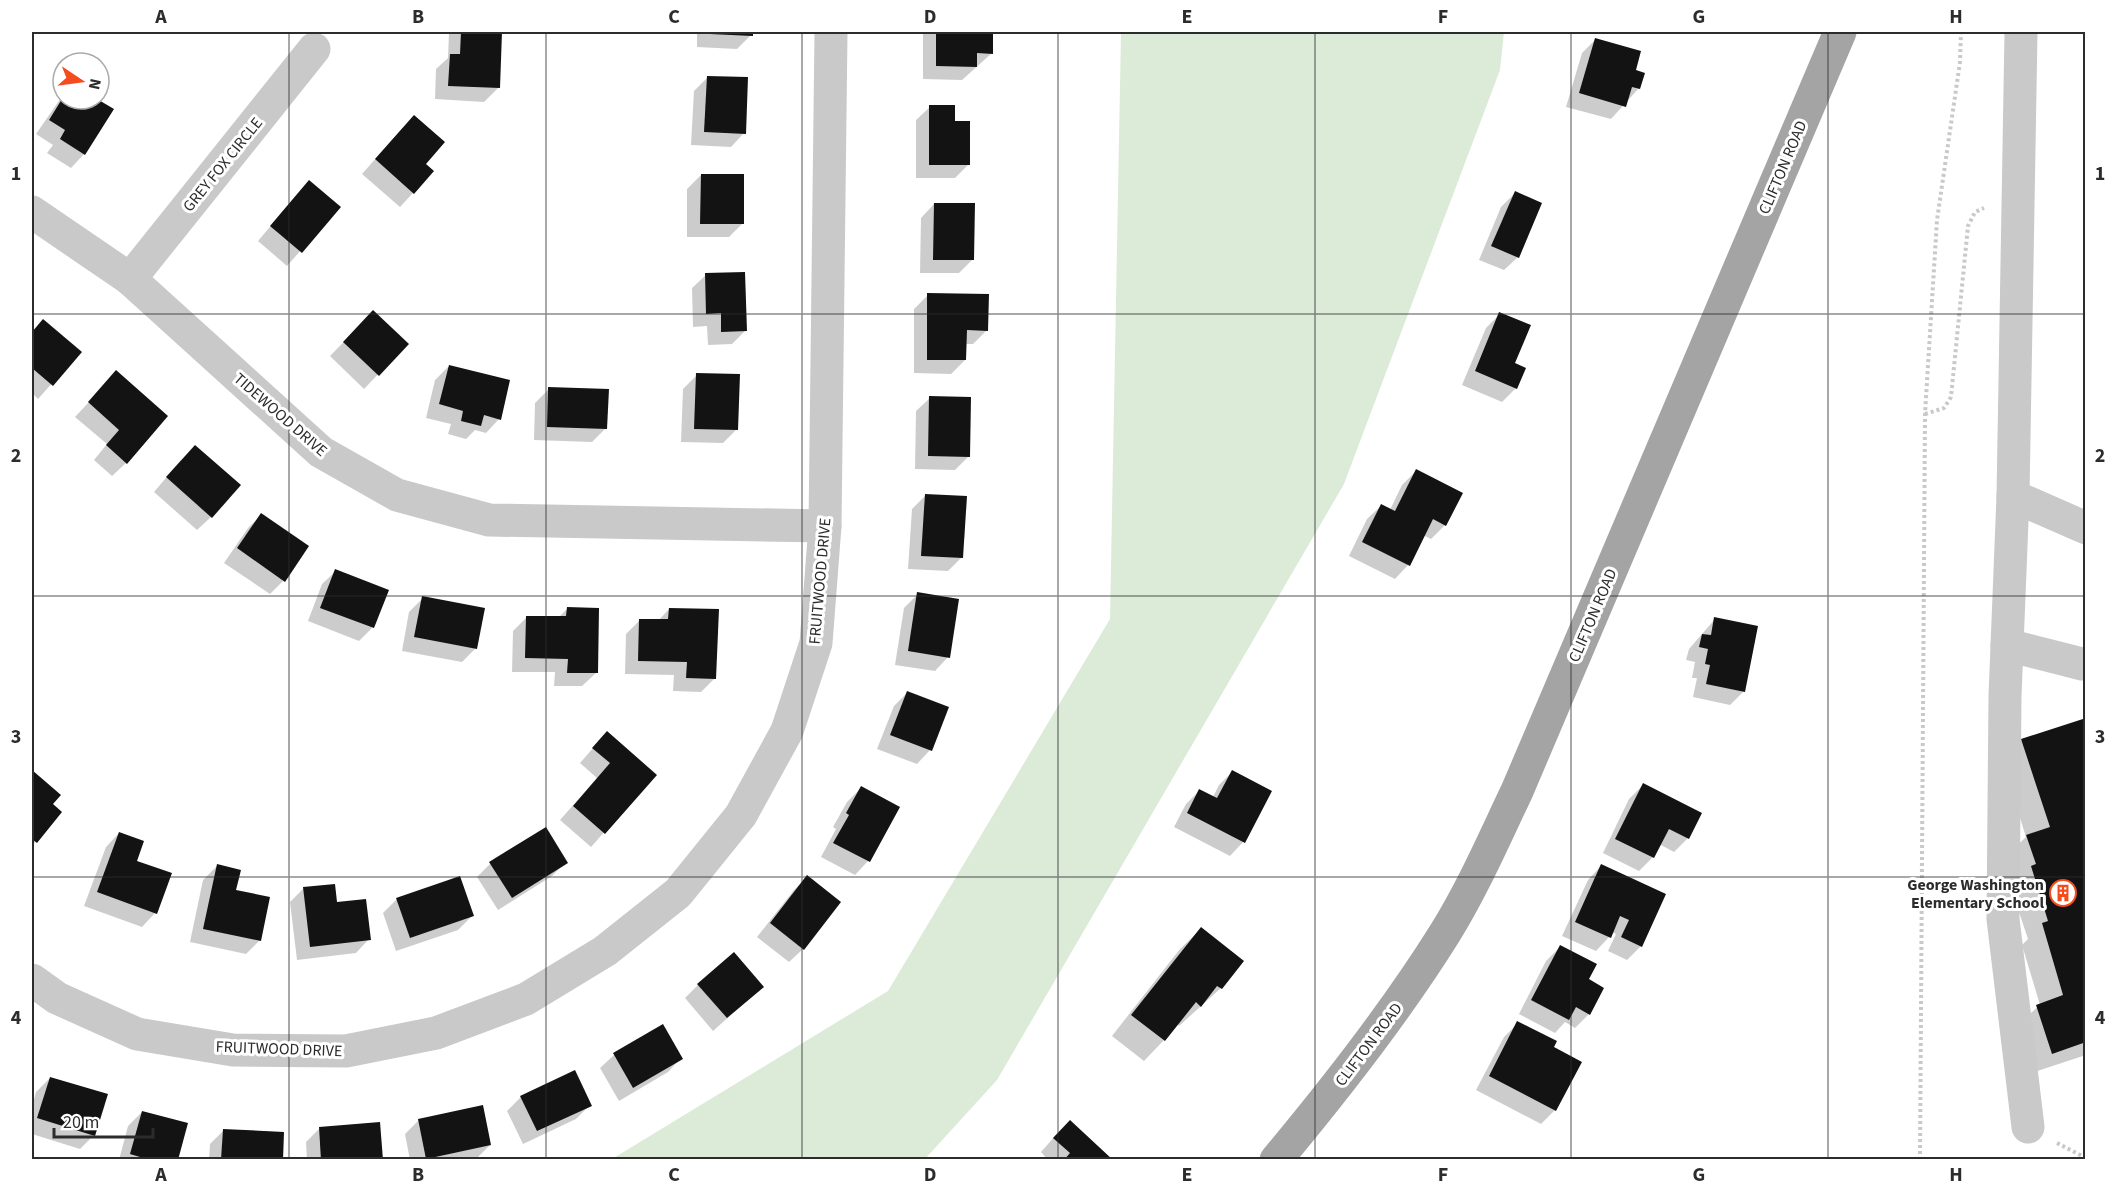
<svg xmlns="http://www.w3.org/2000/svg" width="2117" height="1191" font-family="'Source Sans 3',sans-serif">
<style>
.green{fill:#dcebd8}
.shadow{fill:#0003}
.building{fill:#131313}
.lines{fill:none;stroke-linecap:round;stroke-linejoin:round}
.path{stroke:#c9c9c9;stroke-width:4;stroke-dasharray:3 3;stroke-linecap:butt}
.minor{stroke:#c9c9c9;stroke-width:33}
.major{stroke:#a4a4a4;stroke-width:33}
.grid{fill:none;stroke:#2c2c2c;stroke-width:1.5;stroke-opacity:0.55}
.labels{text-anchor:middle;stroke-width:6;stroke-linejoin:round;paint-order:stroke}
.street-label{font-size:16px;fill:#2c2c2c;stroke:#fff}
.poi-label{font-size:16px;font-weight:bold;fill:#2c2c2c;stroke:#fff;text-anchor:end}
.neatline{fill:none;stroke:#2c2c2c;stroke-width:2}
.grid-label{font-size:20px;text-anchor:middle;font-weight:bold;fill:#2c2c2c}
</style>
<rect width="100%" height="100%" fill="#fff"/>
<path class="green" d="M1121,32H1504L1500,70L1344,484L997,1080L925,1159H612L888,991L1110,619Z"/>
<g class="shadow">
<path d="M449,32H501L498,88L484,102L435,99L436,69L448,58Z"/>
<path d="M697,32H751V35L737,49L697,47Z"/>
<path d="M923,32H992V53L962,80L923,79Z"/>
<path d="M1596,39L1639,88L1611,119L1566,107L1582,53Z"/>
<path d="M708,77L744,133L731,147L691,145L694,91Z"/>
<path d="M63,95V99H95L84,154L71,168L47,153L53,145L36,134Z"/>
<path d="M930,107L953,123L968,165L955,178H916V120Z"/>
<path d="M400,131L424,164L413,193L400,207L362,174Z"/>
<path d="M701,175L743,223L729,237H687V189Z"/>
<path d="M1515,193L1518,257L1504,270L1479,260L1501,207Z"/>
<path d="M296,196L339,207L287,266L258,241Z"/>
<path d="M934,204L973,259L959,273H920L921,218Z"/>
<path d="M706,275L745,331L732,344L708,345L707,326L693,327L692,288Z"/>
<path d="M928,295L987,330L973,344H965V360L951,374L914,373V309Z"/>
<path d="M373,312L407,344L364,389L330,356Z"/>
<path d="M1500,314L1513,364L1516,388L1502,402L1462,385L1486,328Z"/>
<path d="M43,321L80,352L38,399L32,393V332Z"/>
<path d="M449,366L499,419L486,433L475,430L466,439L448,434L451,424L426,418L435,380Z"/>
<path d="M116,373L126,463L112,476L94,460L107,444L75,417Z"/>
<path d="M697,375L737,429L723,443L681,442L683,389Z"/>
<path d="M549,389L606,428L592,442L534,440L535,403Z"/>
<path d="M930,398L969,456L955,470L915,469L916,411Z"/>
<path d="M181,460L211,517L197,530L154,492Z"/>
<path d="M1416,471L1445,525L1431,539L1423,535L1408,565L1395,579L1349,556L1367,519L1381,506L1390,510L1402,485Z"/>
<path d="M926,495L962,557L948,571L908,569L912,509Z"/>
<path d="M261,515L283,581L270,594L224,563L248,528Z"/>
<path d="M336,571L373,627L359,641L308,621L322,584Z"/>
<path d="M918,594L948,657L935,671L895,665L904,608Z"/>
<path d="M423,598L476,648L462,662L402,651L409,612Z"/>
<path d="M567,609L596,673L582,686H554L555,672H512L513,631L527,617H559Z"/>
<path d="M669,609L715,678L701,692L673,691L674,675L625,674L626,634L640,620L658,621Z"/>
<path d="M1715,619L1744,691L1730,705L1693,697L1697,678H1692L1695,662L1686,660L1689,649Z"/>
<path d="M907,693L930,750L917,764L877,749L894,706Z"/>
<path d="M2086,719V1055L2031,1073L2016,1026L2040,1005L2022,945L2028,939L2011,888L2006,856L2026,837L2002,761L2022,740Z"/>
<path d="M594,747L655,775L591,847L560,820L597,778L580,763Z"/>
<path d="M1233,771L1270,791L1243,842L1230,856L1174,827L1186,804L1200,790L1213,797L1219,785Z"/>
<path d="M32,772L59,795L51,804L60,812L32,846Z"/>
<path d="M1643,785L1688,838L1674,852L1659,844L1653,857L1639,871L1603,853L1629,799Z"/>
<path d="M861,788L898,808L868,861L855,875L821,857L836,829L833,827L847,802Z"/>
<path d="M119,833L135,862L155,913L142,927L84,906L106,847Z"/>
<path d="M566,862L552,876L498,910L477,877L490,864Z"/>
<path d="M217,866L235,891L260,940L246,954L190,942L203,880Z"/>
<path d="M1601,866L1664,895L1641,946L1627,960L1608,951L1616,934L1612,932L1609,937L1596,951L1562,936L1588,880Z"/>
<path d="M807,877L803,949L789,962L757,937L794,890Z"/>
<path d="M304,888L336,903L369,939L356,953L297,960L290,902Z"/>
<path d="M397,899L472,916L458,930L396,951L383,913Z"/>
<path d="M1201,929L1221,988L1179,1026L1177,1024L1164,1040L1144,1061L1112,1036L1180,949Z"/>
<path d="M1560,947L1587,980L1589,1014L1575,1028L1565,1022L1555,1033L1519,1014L1546,961Z"/>
<path d="M698,985L762,987L713,1031L685,998Z"/>
<path d="M1518,1023L1552,1048L1555,1110L1541,1124L1476,1090L1504,1037Z"/>
<path d="M663,1026L681,1058L668,1072L619,1101L600,1068L614,1055Z"/>
<path d="M50,1078L106,1095L93,1136L80,1149L32,1134V1107L36,1092Z"/>
<path d="M521,1097L590,1105L576,1119L523,1144L507,1111Z"/>
<path d="M142,1112L177,1160H119L128,1126Z"/>
<path d="M419,1120L490,1145L476,1159L472,1160H410L405,1134Z"/>
<path d="M319,1129L381,1160H307L306,1142Z"/>
<path d="M224,1130L281,1160H209L210,1144Z"/>
<path d="M1056,1135L1111,1160H1048L1041,1152Z"/>
</g>
<g class="building">
<path d="M461,32H502L500,88L448,86L450,54H460Z"/>
<path d="M710,32H753V36L710,34Z"/>
<path d="M936,32H993V54L977,53V67L936,66Z"/>
<path d="M1595,38L1641,51L1636,70L1645,73L1640,89L1632,87L1626,107L1579,93Z"/>
<path d="M707,76L748,77L746,134L704,132Z"/>
<path d="M62,99H97L114,109L85,155L60,139L65,130L49,120Z"/>
<path d="M929,105H955V121H970V165H929Z"/>
<path d="M414,115L445,142L426,164L434,171L414,194L375,159Z"/>
<path d="M701,174H744V224H700Z"/>
<path d="M309,180L341,207L302,253L270,226Z"/>
<path d="M1515,191L1542,203L1519,258L1491,246Z"/>
<path d="M934,203H975L974,260H933Z"/>
<path d="M745,272L747,331L721,332V313L706,314L705,273Z"/>
<path d="M927,293L989,294L988,331L967,330L966,360H927Z"/>
<path d="M373,310L409,344L379,376L343,342Z"/>
<path d="M1499,312L1531,325L1515,363L1526,368L1517,389L1475,371Z"/>
<path d="M43,319L82,352L53,386L32,368V332Z"/>
<path d="M449,365L510,380L501,420L484,415L481,426L461,421L463,411L439,404Z"/>
<path d="M116,370L168,416L127,464L106,445L119,430L88,402Z"/>
<path d="M696,373L740,374L738,430L694,429Z"/>
<path d="M548,387L609,389L607,429L547,427Z"/>
<path d="M929,396L971,397L970,457L928,456Z"/>
<path d="M195,445L241,485L212,518L166,477Z"/>
<path d="M1416,469L1463,493L1446,526L1433,519L1410,566L1362,542L1381,504L1395,511Z"/>
<path d="M925,494L967,496L963,558L921,556Z"/>
<path d="M261,513L309,546L285,582L237,548Z"/>
<path d="M335,569L389,590L374,628L320,608Z"/>
<path d="M917,592L959,599L950,658L908,651Z"/>
<path d="M422,596L485,608L477,649L414,637Z"/>
<path d="M567,607L599,608L598,673H567L568,659L525,658L526,616H566Z"/>
<path d="M669,608L719,609L716,679L686,678L687,662L638,661L639,619H668Z"/>
<path d="M1714,617L1758,626L1745,692L1706,684L1710,665L1705,664L1708,649L1699,647L1702,634L1711,635Z"/>
<path d="M907,691L949,707L932,751L890,735Z"/>
<path d="M2086,718V1042L2052,1054L2036,1005L2063,995L2042,923L2048,921L2031,866L2036,864L2026,835L2050,827L2021,739Z"/>
<path d="M607,731L657,775L605,834L573,806L610,763L592,748Z"/>
<path d="M32,770L61,795L53,804L62,812L37,843L32,839Z"/>
<path d="M1232,770L1272,791L1245,843L1187,813L1199,789L1217,798Z"/>
<path d="M1643,783L1702,813L1689,839L1669,829L1654,858L1615,839Z"/>
<path d="M861,786L900,807L870,862L833,843L849,815L846,813Z"/>
<path d="M546,827L568,863L512,898L489,862Z"/>
<path d="M119,832L144,841L137,861L172,873L157,914L97,892Z"/>
<path d="M217,864L241,870L236,890L270,897L261,941L203,929Z"/>
<path d="M1601,864L1666,894L1642,947L1621,937L1629,920L1620,916L1611,938L1575,922Z"/>
<path d="M807,875L841,902L804,950L770,923Z"/>
<path d="M460,876L474,916L410,938L396,898Z"/>
<path d="M335,884L337,902L366,899L371,940L310,947L303,887Z"/>
<path d="M1201,927L1244,961L1222,989L1217,986L1201,1007L1196,1002L1165,1041L1131,1015Z"/>
<path d="M1560,945L1597,964L1589,979L1604,988L1590,1015L1576,1007L1569,1020L1531,1000Z"/>
<path d="M734,952L764,987L727,1018L697,984Z"/>
<path d="M1517,1021L1557,1041L1554,1047L1582,1062L1556,1111L1489,1076Z"/>
<path d="M663,1024L683,1059L633,1088L613,1053Z"/>
<path d="M575,1070L592,1106L537,1131L520,1096Z"/>
<path d="M50,1077L108,1094L95,1136L37,1118Z"/>
<path d="M483,1105L491,1145L426,1159L418,1119Z"/>
<path d="M142,1111L188,1123L178,1160H150L130,1154Z"/>
<path d="M1070,1120L1113,1160H1064L1070,1153L1053,1138Z"/>
<path d="M380,1122L383,1160H321L319,1127Z"/>
<path d="M223,1129L284,1132L283,1160H221Z"/>
</g>
<g class="lines">
<g class="path">
<path d="M1925,414L1944,408L1951,397L1968,226L1975,212L1984,208"/>
<path d="M2057,1143L2086,1158"/>
<path d="M1920,1160L1925,414L1937,220L1960,62L1961,32"/>
</g>
<g class="minor">
<path d="M2021,32L2013,496L2005,696L2003,919L2028,1127"/>
<path d="M32,212L130,279L321,452L397,495L489,520L825,526"/>
<path d="M130,279L314,49"/>
<path d="M2013,496L2086,528"/>
<path d="M2007,645L2082,664H2086"/>
<path d="M32,980L57,998L137,1034L233,1050L346,1051L436,1033L526,999L605,951L678,893L741,815L787,731L816,643L825,526L831,32"/>
</g>
<path class="major" d="M1276,1160C1337,1087 1395,1013 1445,933C1473,888 1494,839 1517,791L1840,32"/>
</g>
<path class="grid" d="M289,32V1160M546,32V1160M802,32V1160M1058,32V1160M1315,32V1160M1571,32V1160M1828,32V1160M32,314H2086M32,596H2086M32,877H2086"/>
<defs>
<symbol id="building-ring" viewBox="-11 -11 22 22"><circle r="9.5" fill="#fff" stroke="#f44c1d" stroke-width="1.5"/><path d="M-4-6H4V6H1V3H-1V6H-4ZM-2.5-4.3h1.7v1.8h-1.7ZM.8-4.3h1.7v1.8H.8ZM-2.5-1h1.7V.8h-1.7ZM.8-1h1.7V.8H.8Z" fill="#f44c1d"/></symbol>
</defs>
<g fill-rule="evenodd">
<use href="#building-ring" x="2048" y="878" width="30" height="30"/>
</g>
<g class="labels">
<g class="street-label">
<text transform="translate(222 164) rotate(-51)" y="6">GREY FOX CIRCLE</text>
<text transform="translate(1782 167) rotate(-67)" y="6">CLIFTON ROAD</text>
<text transform="translate(281 414) rotate(41)" y="6">TIDEWOOD DRIVE</text>
<text transform="translate(819 581) rotate(-85)" y="6">FRUITWOOD DRIVE</text>
<text transform="translate(1592 615) rotate(-67)" y="6">CLIFTON ROAD</text>
<text transform="translate(1368 1044) rotate(-53)" y="6">CLIFTON ROAD</text>
<text transform="translate(279 1048) rotate(2)" y="6">FRUITWOOD DRIVE</text>
</g>
<g class="poi-label">
<text x="2044" y="890">George Washington<tspan x="2044" dy="18">Elementary School</tspan></text>
</g>
</g>
<rect width="2117" height="1191" fill="none" stroke="#ffffff" stroke-width="66"/>
<g transform="translate(81 81) rotate(103)"><circle r="28" fill="#ffffff" stroke="#ababab" stroke-width="1.5"/>
<path d="M0-4.5L10 22L0 15L-10 22Z" fill="#f44c1d"/>
<text y="-9" font-size="16" font-weight="bold" text-anchor="middle" fill="#2c2c2c">N</text>
</g>
<path d="M54 1128v9h99v-9" fill="none" stroke="#2c2c2c" stroke-width="3"/>
<text x="63" y="1128" font-size="18" fill="#2c2c2c" stroke="#ffffff" stroke-width="4.5" paint-order="stroke">20 m</text>
<rect x="33" y="33" width="2051" height="1125" class="neatline"/>
<g class="grid-label">
<text x="161" y="23">A</text>
<text x="418" y="23">B</text>
<text x="674" y="23">C</text>
<text x="930" y="23">D</text>
<text x="1187" y="23">E</text>
<text x="1443" y="23">F</text>
<text x="1699" y="23">G</text>
<text x="1956" y="23">H</text>
<text x="16" y="180">1</text>
<text x="2100" y="180">1</text>
<text x="16" y="462">2</text>
<text x="2100" y="462">2</text>
<text x="16" y="743">3</text>
<text x="2100" y="743">3</text>
<text x="16" y="1024">4</text>
<text x="2100" y="1024">4</text>
<text x="161" y="1181">A</text>
<text x="418" y="1181">B</text>
<text x="674" y="1181">C</text>
<text x="930" y="1181">D</text>
<text x="1187" y="1181">E</text>
<text x="1443" y="1181">F</text>
<text x="1699" y="1181">G</text>
<text x="1956" y="1181">H</text>
</g>
</svg>
